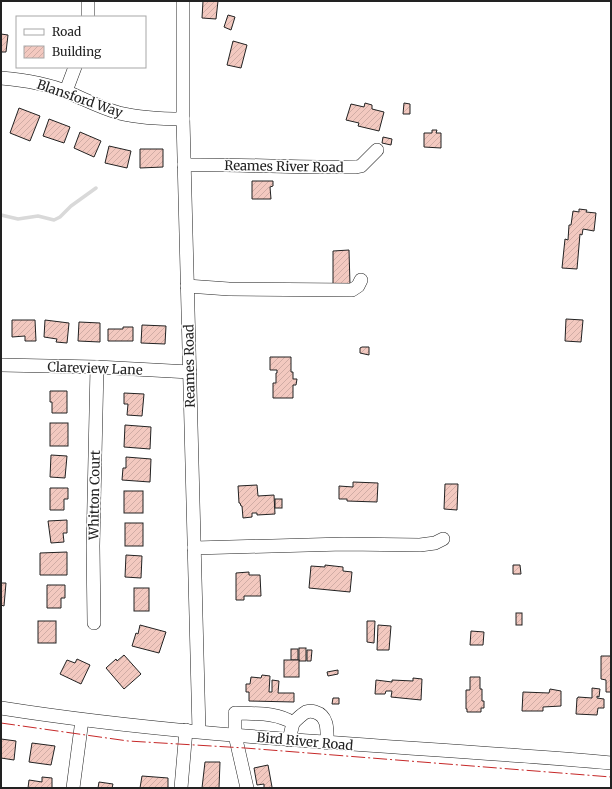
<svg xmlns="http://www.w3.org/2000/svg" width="612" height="789" font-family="Merriweather,serif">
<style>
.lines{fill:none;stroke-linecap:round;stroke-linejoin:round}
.stream{stroke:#d9d9d9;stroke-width:3.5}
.building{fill:url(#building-hatch);stroke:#222}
.minor-casing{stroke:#222;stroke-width:14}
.minor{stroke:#fff;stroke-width:13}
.power{stroke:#c62828;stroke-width:1;stroke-dasharray:14 3 2 3;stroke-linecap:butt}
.labels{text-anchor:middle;stroke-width:3;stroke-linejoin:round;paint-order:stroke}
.street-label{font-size:13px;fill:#222;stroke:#fff}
</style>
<defs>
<pattern id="building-hatch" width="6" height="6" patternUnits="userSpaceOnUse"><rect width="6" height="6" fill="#f3c9c0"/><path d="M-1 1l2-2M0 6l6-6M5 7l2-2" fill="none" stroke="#d0aca5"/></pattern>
</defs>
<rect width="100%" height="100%" fill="#fff"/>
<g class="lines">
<path class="stream" d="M1,215L18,219L38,216L54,220L60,217L71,206L96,188"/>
</g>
<g class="building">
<path d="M203,1H218L216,19L202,18Z"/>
<path d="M228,15L235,17L231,30L224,27Z"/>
<path d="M1,34L8,35L6,52H1Z"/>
<path d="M233,41L247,45L241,68L227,65Z"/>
<path d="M365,103L372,105V109L384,112L379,131L358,126L359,123L346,120L351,104L364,107Z"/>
<path d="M404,103L410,104V114H403Z"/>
<path d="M19,108L40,116L30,141L10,133Z"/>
<path d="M49,119L70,127L64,143L43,136Z"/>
<path d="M432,130H437L436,133H441V148L424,147V133H432Z"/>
<path d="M80,132L101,141L94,157L74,148Z"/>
<path d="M383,137L392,139L391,145L382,143Z"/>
<path d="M109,146L131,151L127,168L105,163Z"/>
<path d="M140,149H163V167L140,168Z"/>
<path d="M252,181H273V186L270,187L271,199H252Z"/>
<path d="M579,209L587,210L586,212L596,213L594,231L583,229L582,235L580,234L577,269L562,268L565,239L568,240L569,225H571L573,211L579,212Z"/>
<path d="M349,250L350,285H333V251Z"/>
<path d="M566,319L583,320L581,342L565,341Z"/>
<path d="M12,320H35L36,341H25V336L12,337Z"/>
<path d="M45,320L69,323L67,343L56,342L57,339L44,337Z"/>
<path d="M79,322L100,323V342L78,341Z"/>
<path d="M142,325L166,326L165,344L141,343Z"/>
<path d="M123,327H133V341H108V329H123Z"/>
<path d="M362,347H369V355L360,353V348Z"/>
<path d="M270,357H291V372H293V379H297L296,385H293V398H273V383H276V373H277V370H270Z"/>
<path d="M50,391H67V413H52V402H50Z"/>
<path d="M124,393L144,394L142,416L127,415L128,404H124Z"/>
<rect x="50" y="423" width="18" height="23"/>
<path d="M125,425L151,427L150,449L124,447Z"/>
<path d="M51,455L67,456L65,478L50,477Z"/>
<path d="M126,457L151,459L150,482L122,480L123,468H126Z"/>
<path d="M353,482L378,483L377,502L347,501V499H339V486L353,487Z"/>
<path d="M445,484H458L457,510L444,509Z"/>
<path d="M257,485L258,496L274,495L275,514L257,515V513H252V517L243,518L242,506H241L240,503H239L238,486Z"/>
<path d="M50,488H68V499H64V510H50Z"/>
<rect x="124" y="491" width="19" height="22"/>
<rect x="275" y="499" width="7" height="9"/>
<path d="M67,520V533H63L64,542L51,543L48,521Z"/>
<rect x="125" y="523" width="18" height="23"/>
<path d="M67,552V575H40V553Z"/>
<path d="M126,555L142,556L141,578L125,577Z"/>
<path d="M325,565L343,567V571L352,572L350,592L309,588L311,566L325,567Z"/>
<path d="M513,565H520L521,574H513Z"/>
<path d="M249,572V575H260L261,596H244V600H236V573Z"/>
<path d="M1,583H6L4,606L1,605Z"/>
<path d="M47,585H65V598H61V608H47Z"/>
<rect x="134" y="588" width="15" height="23"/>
<rect x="516" y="613" width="6" height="12"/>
<rect x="38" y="621" width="18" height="22"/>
<path d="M367,621H375L374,643L367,642Z"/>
<path d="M140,625L166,632L159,653L132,646L136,633L138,634Z"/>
<path d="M378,625L391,626L389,650H377Z"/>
<path d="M471,631L484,632L483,645H470Z"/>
<rect x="299" y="648" width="7" height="13"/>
<rect x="291" y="649" width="7" height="11"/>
<path d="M307,650H312L311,661H307Z"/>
<path d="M124,655L141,674L124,689L106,668L116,659L117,661Z"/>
<path d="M601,656H611V692H606V680L601,679Z"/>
<path d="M77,659L90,665L81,684L60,674L67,660L75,663Z"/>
<rect x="284" y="660" width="15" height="17"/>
<path d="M338,670V674L328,676L327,672Z"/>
<path d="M262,675L270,676L269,692H272V680L279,681L278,693H294V702L249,701V692H246V684H250L251,677L261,678Z"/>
<path d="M470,677H480V689H482V701H484V708H481V712H467V709H466V690H470Z"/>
<path d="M413,678L422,679L421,700L391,697L392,691H386L385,694H375L376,680L392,682V680L413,681Z"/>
<path d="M592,688L600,689L599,697L597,696V698L604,699V708H598L597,715L576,714L577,698H578V697L592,698Z"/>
<path d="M550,689L561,691V706L543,707V711H522L523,692L549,693Z"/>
<path d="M333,698H339V704H332Z"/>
<path d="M1,739L16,741L14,760L1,758Z"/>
<path d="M32,743L55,746L51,765L29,762Z"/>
<path d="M205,762H220L219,788H202Z"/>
<path d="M268,765L272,787L271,788H264V784L257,785L254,768Z"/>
<path d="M142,776L168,778V788H140Z"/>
<path d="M42,777L52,778V788H28L29,780L42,782Z"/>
<path d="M99,782L113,784L112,788H98Z"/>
</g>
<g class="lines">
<defs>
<g id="minor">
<path d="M183,1V119L199,731"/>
<path d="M88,17V1"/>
<path d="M1,78C24,80 46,83 67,92C84,99 101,108 119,113C140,118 161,119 183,119"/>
<path d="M66,91L75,67"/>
<path d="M184,165C242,164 299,168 356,167L361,166L377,150"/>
<path d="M187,286L229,289L352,290L358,286L361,280"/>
<path d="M1,365L97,367L190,372"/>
<path d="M194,548L344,544L420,545L435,543L443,539"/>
<path d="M94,623L93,546L97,367"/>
<path d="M1,708C203,740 408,745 611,763"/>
<path d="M293,723C297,719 301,715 306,712C309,711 312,711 315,712C329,716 327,732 327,743"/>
<path d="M73,788L82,720"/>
<path d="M181,788L186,730"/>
<path d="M247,788L235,735V713C255,714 277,712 293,723L289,740"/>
</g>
</defs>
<use href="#minor" class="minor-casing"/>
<use href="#minor" class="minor"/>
<path class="power" d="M1,723L128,741L245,748L611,777"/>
</g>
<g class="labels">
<g class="street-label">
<text transform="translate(80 98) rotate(19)" y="5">Blansford Way</text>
<text transform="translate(284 166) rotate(1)" y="5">Reames River Road</text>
<text transform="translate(189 366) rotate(-91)" y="5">Reames Road</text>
<text transform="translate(95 368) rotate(2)" y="5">Clareview Lane</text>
<text transform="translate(94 495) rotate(-89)" y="5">Whitton Court</text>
<text transform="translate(305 741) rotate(5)" y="5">Bird River Road</text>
</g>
</g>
<rect width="612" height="789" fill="none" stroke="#222222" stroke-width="4"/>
<rect x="16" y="16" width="130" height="52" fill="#ffffff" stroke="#a7a7a7"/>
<rect x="24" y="29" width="20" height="6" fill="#ffffff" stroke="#a7a7a7"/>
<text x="52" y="36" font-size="12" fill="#222222">Road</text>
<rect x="24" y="46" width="20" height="12" fill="url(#building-hatch)" stroke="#a7a7a7"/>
<text x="52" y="56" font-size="12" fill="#222222">Building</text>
</svg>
